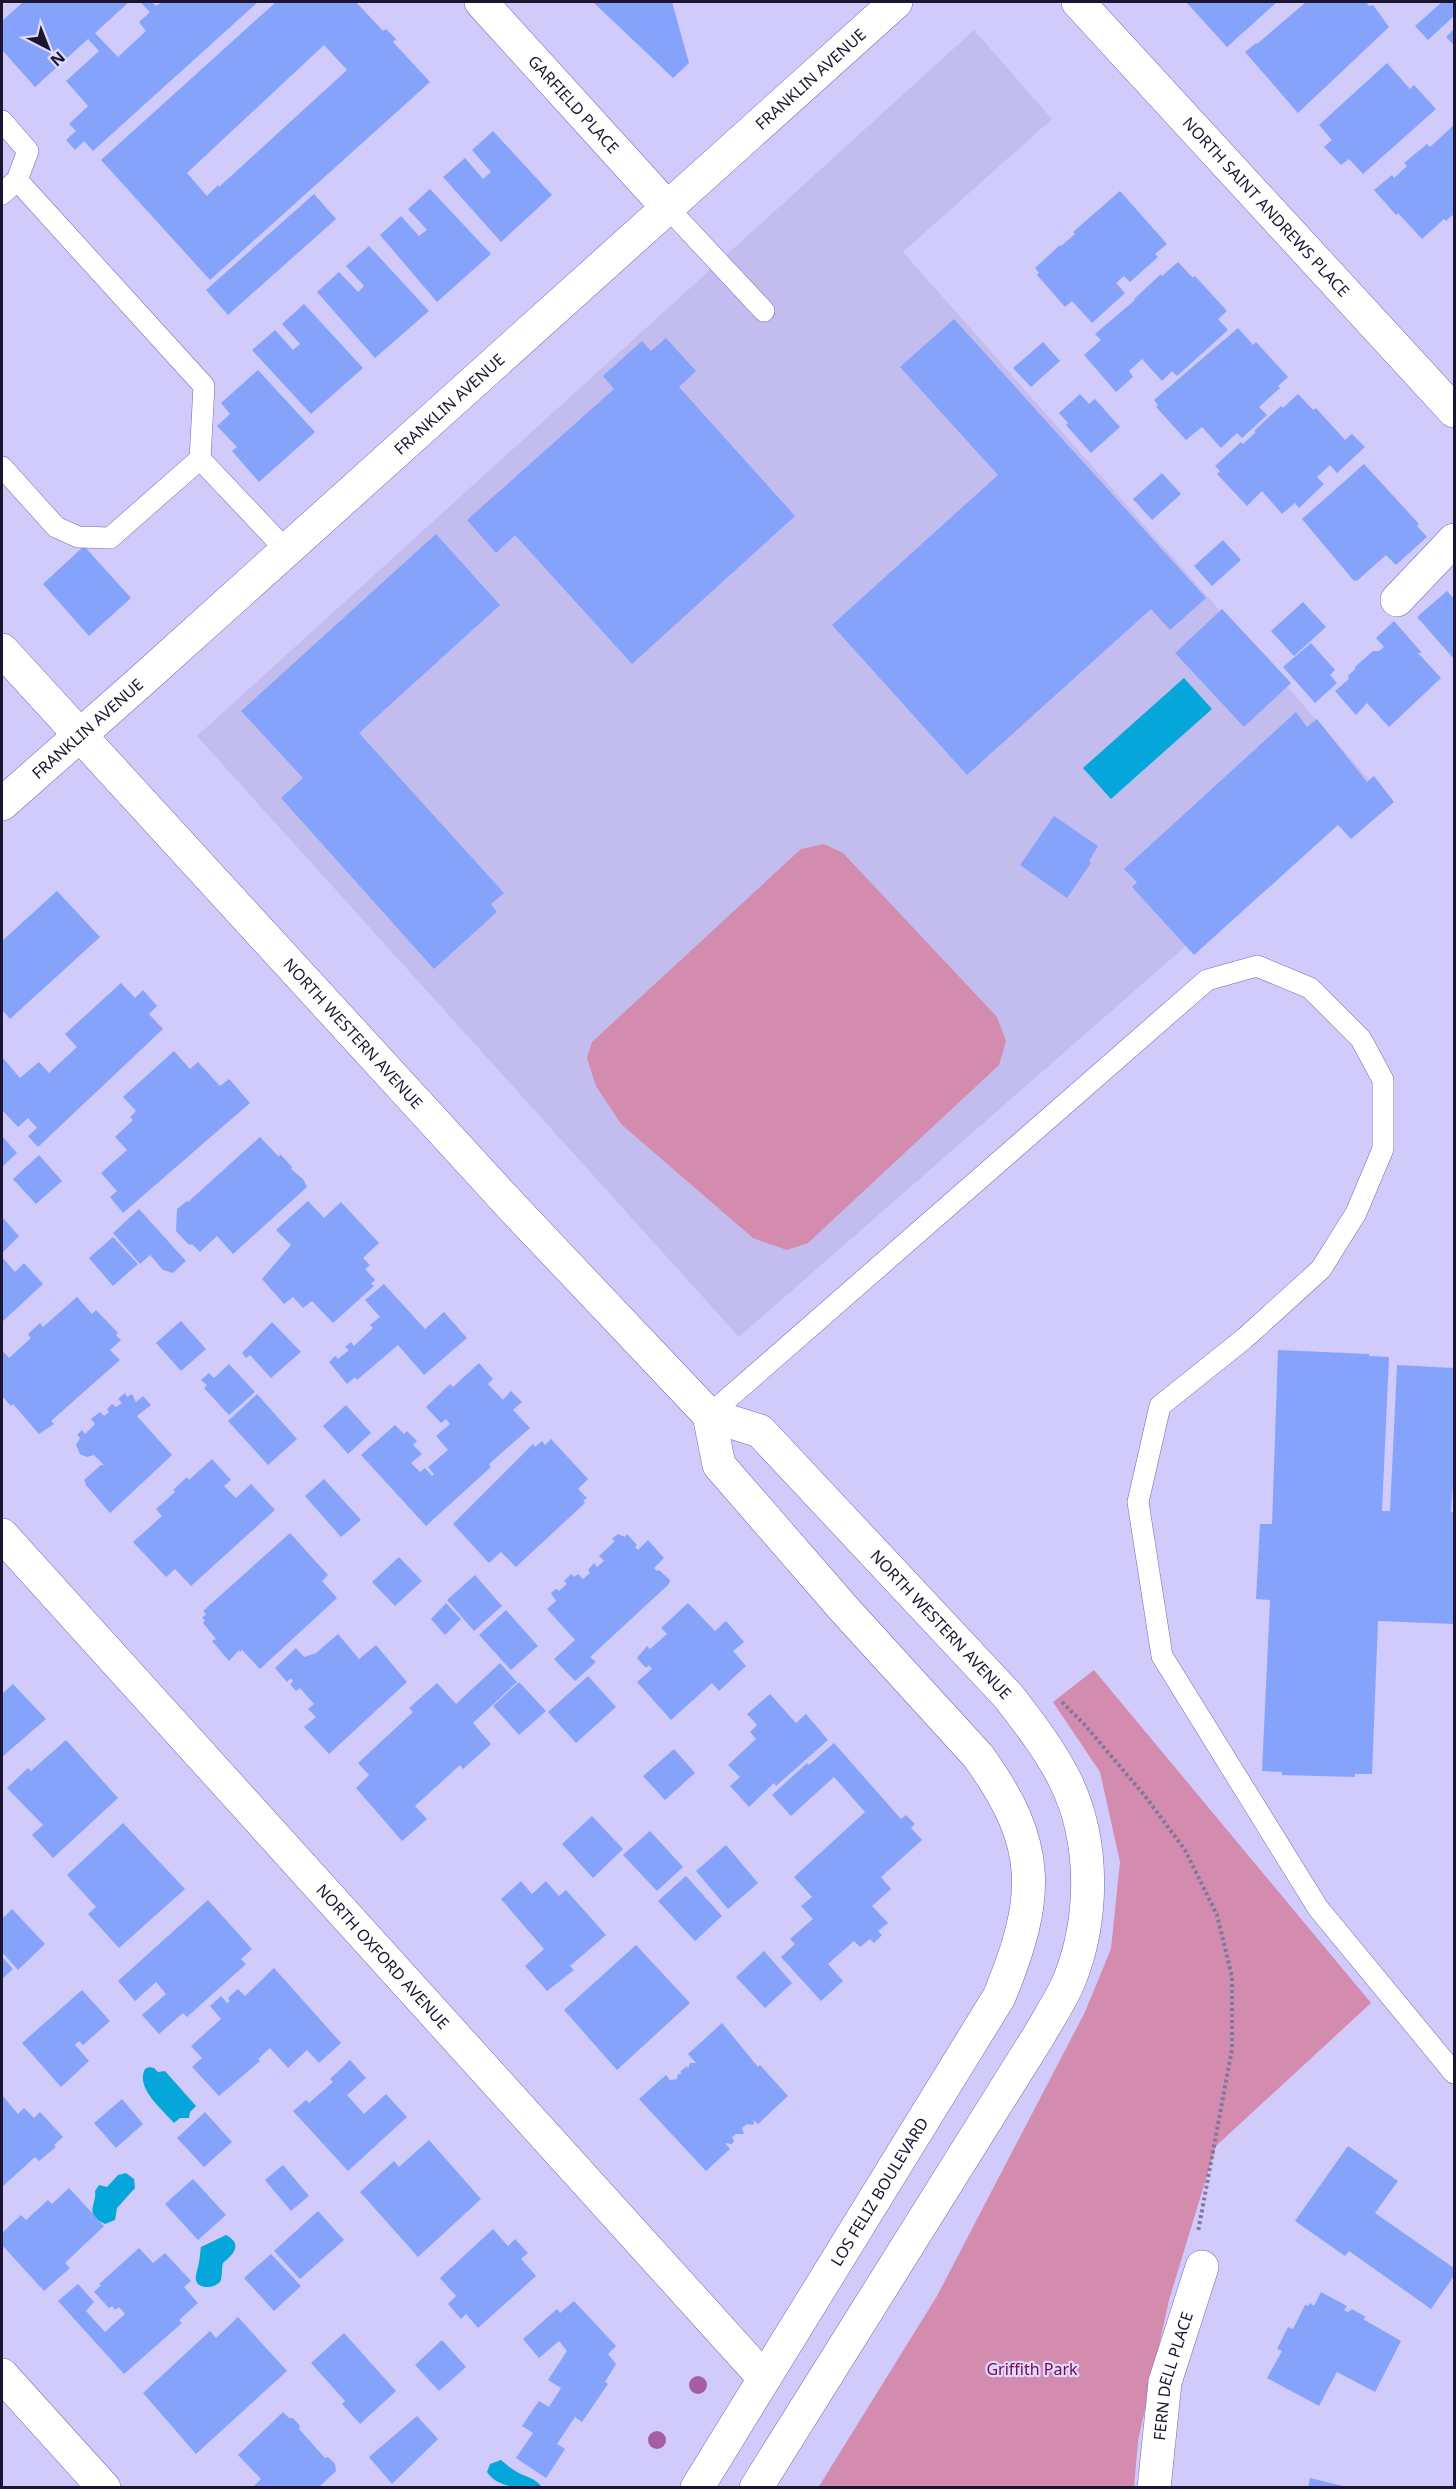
<svg xmlns="http://www.w3.org/2000/svg" width="1456" height="2489" font-family="'Noto Sans',sans-serif">
<style>
.built{fill:#c2bcef}
.green{fill:#d38bae}
.water{fill:#05a7db}
.building{fill:#86a3fc;fill-rule:evenodd}
.lines{fill:none;stroke-linecap:round;stroke-linejoin:round}
.lane-casing{stroke:#756ab2;stroke-width:22}
.street-casing{stroke:#756ab2;stroke-width:34}
.secondary-casing{stroke:#756ab2;stroke-width:34}
.primary-casing{stroke:#756ab2;stroke-width:34}
.path{stroke:#7e78a0;stroke-width:4;stroke-dasharray:3 3;stroke-linecap:butt}
.lane{stroke:#fff;stroke-width:21}
.street{stroke:#fff;stroke-width:33}
.secondary{stroke:#fff;stroke-width:33}
.primary{stroke:#fff;stroke-width:33}
.tree{fill:#a55fa0}
.labels{text-anchor:middle;stroke-width:4.5;stroke-linejoin:round;paint-order:stroke}
.street-label{font-size:16px;fill:#1b1532;stroke:#dddafa}
.park-label{font-size:16px;fill:#820656;stroke:#dddafa}
</style>
<rect width="100%" height="100%" fill="#d0cbfb"/>
<path class="built" d="M974,30L1052,119L903,252L1372,783L739,1337L197,736Z"/>
<g class="green">
<path d="M824,844L843,853L997,1017L1006,1041L999,1065L808,1243L787,1250L753,1238L621,1124L596,1086L587,1058L592,1042L801,849Z"/>
<path d="M1094,1670L1371,2003L1216,2146L1169,2300L1138,2441L1134,2487L818,2488L937,2296L1085,2012L1111,1949L1120,1862L1100,1772L1053,1702Z"/>
</g>
<g class="water">
<path d="M1184,678L1212,709L1111,799L1083,768Z"/>
<path d="M149,2067L154,2068L158,2072L165,2071L196,2106L190,2112L189,2118H180L174,2123C162,2109 135,2088 145,2069Z"/>
<path d="M126,2173L134,2179L135,2188L117,2208L115,2220L105,2224C83,2213 97,2205 95,2191L99,2185L107,2187L118,2175Z"/>
<path d="M226,2235C243,2244 234,2254 223,2263C221,2269 223,2277 220,2282C217,2285 212,2287 207,2287C189,2286 198,2271 199,2262C200,2257 200,2252 201,2247Z"/>
<path d="M501,2460C506,2464 511,2469 517,2472C526,2477 535,2478 542,2487C523,2488 498,2489 487,2472L490,2464Z"/>
</g>
<g class="building">
<path d="M23,2H129L95,33L118,57L146,31L139,22L150,12L140,2H152L156,6L162,2H258L93,151L84,141L75,150L66,140L76,131L69,124L88,106L66,81L99,51L88,39L35,87L2,50V21Z"/>
<path d="M276,2H356L383,31L386,29L396,39L393,42L430,82L210,280L101,160ZM324,45L347,70L219,187L218,185L207,196L187,173Z"/>
<path d="M593,2H672L689,63L673,78Z"/>
<path d="M1186,2H1277L1227,47Z"/>
<path d="M1306,2H1366L1369,6L1373,5L1389,27L1298,113L1245,52L1256,43L1257,44Z"/>
<path d="M1442,2H1454V16L1428,40L1415,26Z"/>
<path d="M1454,29V45L1446,37Z"/>
<path d="M1387,63L1410,89L1414,85L1436,109L1363,174L1349,159L1341,165L1324,147L1332,140L1319,125Z"/>
<path d="M1454,125V214L1446,221L1444,219L1422,239L1398,213L1396,215L1374,190L1392,175L1394,178L1407,166L1404,163L1427,144L1430,147Z"/>
<path d="M493,131L552,195L501,242L443,177L465,158L483,179L491,172L472,150Z"/>
<path d="M430,189L491,254L437,302L380,235L401,216L419,236L427,230L408,209Z"/>
<path d="M1120,191L1167,244L1155,254L1158,257L1130,282L1124,276L1116,283L1125,293L1092,323L1072,301L1065,307L1037,275L1039,273L1035,268L1060,245L1061,246L1075,234L1073,232Z"/>
<path d="M314,194L336,219L228,315L206,290Z"/>
<path d="M369,246L429,311L375,358L317,292L339,272L358,292L364,286L346,266Z"/>
<path d="M1178,262L1193,278L1195,276L1227,311L1218,319L1228,330L1177,376L1172,371L1162,381L1142,359L1129,371L1133,377L1116,392L1084,355L1101,340L1095,334L1135,300L1134,299L1161,274L1162,276Z"/>
<path d="M304,304L363,368L311,414L252,350L275,330L293,350L300,344L282,324Z"/>
<path d="M954,319L1206,598L1170,630L1151,609L967,775L832,625L998,475L900,367Z"/>
<path d="M1238,328L1253,345L1256,342L1288,377L1278,386L1280,388L1259,407L1267,415L1242,438L1237,433L1221,448L1202,427L1186,440L1156,407L1158,405L1154,400Z"/>
<path d="M666,338L696,371L679,387L795,516L632,664L515,535L496,553L467,520L614,389L603,376L642,341L651,351Z"/>
<path d="M1043,342L1060,361L1031,387L1013,368Z"/>
<path d="M258,370L315,432L259,482L232,451L237,447L217,426L230,414L221,403Z"/>
<path d="M1080,394L1089,404L1095,399L1120,427L1091,453L1066,425L1068,423L1059,413Z"/>
<path d="M1298,394L1313,410L1316,408L1345,440L1352,434L1365,447L1337,473L1330,465L1317,477L1324,484L1299,508L1295,503L1282,514L1262,491L1247,506L1217,474L1220,471L1215,466L1241,442L1243,444L1256,432L1254,431L1281,406L1283,408Z"/>
<path d="M1364,464L1419,524L1417,526L1427,537L1396,565L1386,555L1358,580L1354,581L1302,519Z"/>
<path d="M1162,473L1181,494L1152,520L1133,499Z"/>
<path d="M436,534L500,605L359,733L504,893L491,904L497,912L434,969L281,798L303,778L241,711Z"/>
<path d="M1223,540L1241,560L1212,586L1194,566Z"/>
<path d="M84,546L131,598L89,636L43,584Z"/>
<path d="M1447,591L1454,599V659L1417,617Z"/>
<path d="M1303,602L1326,627L1294,656L1271,631Z"/>
<path d="M1222,609L1291,683L1244,727L1175,653Z"/>
<path d="M1394,621L1422,653H1418L1441,678L1389,727L1367,703L1356,715L1335,691L1349,679L1348,676L1355,669V667L1373,651H1379L1384,647L1376,638Z"/>
<path d="M1311,643L1335,670L1330,675L1337,683L1315,703L1283,667Z"/>
<path d="M1296,712L1307,727L1317,719L1367,782L1374,776L1394,802L1351,839L1338,825L1194,955L1132,887L1137,882L1124,869Z"/>
<path d="M1054,816L1098,846L1089,861L1091,863L1067,898L1020,865Z"/>
<path d="M57,891L100,937L10,1019L2,1010V941Z"/>
<path d="M121,983L135,998L143,990L157,1006L149,1014L163,1029L38,1147L28,1136L37,1128L28,1118L18,1127L2,1110V1057L20,1078L39,1062L49,1073L77,1047L65,1034Z"/>
<path d="M174,1051L190,1069L198,1062L220,1086L229,1079L250,1103L123,1213L110,1197L117,1191L101,1173L127,1150L115,1137L133,1120L130,1117L136,1111L123,1097Z"/>
<path d="M2,1136L17,1153L2,1167Z"/>
<path d="M260,1137L279,1157L280,1154L292,1167L291,1169L303,1179L307,1187L233,1254L217,1236L200,1252L193,1245L188,1244L176,1231L177,1209L187,1201L188,1202Z"/>
<path d="M39,1155L62,1181L36,1204L13,1179Z"/>
<path d="M308,1201L324,1218L341,1202L379,1243L363,1258L370,1265L365,1269L375,1280L371,1284L374,1286L333,1323L312,1301L303,1308L293,1297L284,1304L262,1279L291,1245L276,1230Z"/>
<path d="M139,1209L186,1261L173,1273L163,1270L150,1255L140,1264L113,1233Z"/>
<path d="M2,1217L19,1236L2,1253Z"/>
<path d="M113,1237L138,1264L113,1286L89,1258Z"/>
<path d="M2,1257L15,1272L24,1263L43,1284L2,1322Z"/>
<path d="M384,1284L425,1329L444,1312L467,1338L424,1375L398,1345L357,1380L355,1377L347,1384L329,1362L335,1356L338,1359L349,1350L345,1347L351,1342L354,1346L373,1328L370,1325L380,1317L365,1300Z"/>
<path d="M77,1297L92,1314L96,1310L118,1333L116,1335L121,1340L110,1350L120,1360L51,1421L54,1424L39,1434L13,1404L11,1406L2,1396V1350L9,1358L31,1338L28,1334L40,1323L43,1327Z"/>
<path d="M181,1321L206,1349L181,1371L156,1343Z"/>
<path d="M272,1322L301,1352L271,1378L250,1355L246,1358L242,1353Z"/>
<path d="M1278,1350L1369,1354V1356L1389,1357L1382,1511H1390L1397,1365L1454,1368V1470L1451,1512H1454V1624L1378,1621L1372,1774H1355V1777L1282,1775V1772L1262,1771L1270,1600L1256,1599L1260,1524H1272Z"/>
<path d="M479,1363L493,1379L488,1384L503,1400L511,1391L522,1402L513,1410L530,1428L489,1464L491,1467L426,1526L361,1455L395,1425L404,1434L407,1431L417,1441L413,1445L422,1454L411,1463L420,1472L425,1468L432,1476L434,1474L428,1467L448,1450L436,1436L450,1424L446,1419L441,1423L426,1407L450,1384L453,1387Z"/>
<path d="M229,1364L255,1392L229,1415L204,1388L207,1385L201,1380L209,1373L214,1378Z"/>
<path d="M125,1393L127,1397L132,1394L136,1402L143,1396L151,1405L137,1416L172,1455L110,1513L85,1484L86,1483L84,1480L101,1465H104L94,1455L87,1457L80,1454L76,1445L80,1438L77,1435L82,1430L85,1434L95,1424L91,1419L100,1412L104,1416L109,1412L107,1409L112,1404L116,1407L122,1403L118,1399Z"/>
<path d="M257,1394L297,1439L268,1465L228,1421Z"/>
<path d="M346,1405L371,1433L348,1454L323,1426Z"/>
<path d="M551,1439L588,1479L578,1489L587,1498L583,1501L585,1503L516,1567L501,1552L489,1563L453,1524L533,1444L535,1447L542,1441L545,1445Z"/>
<path d="M212,1459L231,1480L224,1486L236,1498L251,1484L275,1510L191,1586L175,1569L166,1577L133,1542L162,1516L156,1509L175,1492L173,1490L187,1477L189,1480Z"/>
<path d="M324,1479L361,1520L341,1537L305,1496Z"/>
<path d="M290,1533L328,1575L322,1581L337,1598L260,1669L242,1650L240,1652L239,1650L229,1661L212,1641L216,1639L203,1623L205,1620L202,1618L206,1614L203,1611Z"/>
<path d="M618,1534L625,1537L627,1534L637,1545L635,1547L638,1550L648,1540L664,1558L654,1568L657,1571L659,1570L670,1580L669,1584L590,1657L596,1662L575,1681L554,1659L575,1640L547,1609L556,1601L551,1593L556,1589L559,1591L567,1584L564,1581L571,1574L574,1577L578,1574L583,1579L590,1573L588,1570L594,1563L597,1567L604,1561L599,1556L615,1541L612,1539Z"/>
<path d="M399,1557L422,1581L395,1606L372,1582Z"/>
<path d="M475,1575L502,1606L474,1631L447,1600Z"/>
<path d="M446,1603L461,1619L445,1635L431,1619Z"/>
<path d="M688,1603L715,1631L726,1621L744,1642L733,1651L746,1666L719,1691L712,1683L671,1720L637,1682L652,1669L649,1665L646,1668L637,1658L647,1646L650,1649L667,1634L661,1628Z"/>
<path d="M506,1610L538,1646L511,1670L479,1635Z"/>
<path d="M338,1634L359,1659L376,1645L407,1682L329,1754L304,1727L316,1717L308,1709L314,1704L300,1688L296,1691L290,1684L293,1681L291,1678L287,1682L275,1668L296,1648L304,1657L316,1653Z"/>
<path d="M500,1663L517,1682L473,1723L491,1744L463,1769L460,1765L415,1806L427,1819L402,1841L356,1788L369,1775L358,1763L413,1712L409,1708L437,1683L456,1704Z"/>
<path d="M588,1676L616,1707L576,1743L548,1712Z"/>
<path d="M519,1682L546,1711L519,1735L493,1706Z"/>
<path d="M13,1684L46,1719L2,1757V1694Z"/>
<path d="M770,1694L796,1723L806,1714L828,1740L776,1786L774,1783L749,1807L730,1786L740,1777L728,1765L756,1739L750,1732L757,1725L747,1714Z"/>
<path d="M66,1740L118,1798L53,1858L32,1835L43,1825L7,1788L28,1768L31,1771Z"/>
<path d="M834,1743L901,1819L906,1815L915,1824L911,1828L922,1840L881,1877L891,1889L872,1906L888,1923L878,1931L882,1935L874,1943L870,1939L860,1947L854,1941L828,1964L843,1981L821,2001L781,1957L795,1944L790,1939L813,1919L801,1906L812,1897L794,1877L865,1812L834,1777L791,1816L772,1795L807,1763L809,1765Z"/>
<path d="M674,1749L695,1773L665,1800L643,1776Z"/>
<path d="M592,1816L623,1849L593,1878L562,1844Z"/>
<path d="M123,1823L185,1889L119,1948L88,1914L96,1907L67,1875Z"/>
<path d="M650,1831L683,1867L657,1891L623,1855Z"/>
<path d="M726,1845L758,1883L728,1909L696,1871Z"/>
<path d="M686,1876L722,1916L695,1941L658,1901Z"/>
<path d="M521,1881L532,1894L546,1881L559,1896L566,1890L606,1935L570,1966L574,1970L547,1991L525,1966L544,1949L501,1899Z"/>
<path d="M208,1900L252,1949L241,1959L246,1964L187,2017L183,2013L159,2034L142,2015L166,1994L156,1982L135,2001L118,1981Z"/>
<path d="M12,1909L45,1944L18,1970L2,1952V1919Z"/>
<path d="M636,1945L690,2003L617,2070L564,2010Z"/>
<path d="M764,1951L792,1983L765,2008L736,1977Z"/>
<path d="M2,1957L13,1969L2,1979Z"/>
<path d="M274,1968L341,2043L319,2063L307,2050L288,2068L270,2048L258,2059L260,2061L219,2096L192,2067L202,2058L191,2046L221,2019L210,2006L221,1996L227,2003L230,2001L228,1998L238,1989L245,1996Z"/>
<path d="M82,1990L110,2021L83,2045L79,2041L75,2045L89,2061L61,2087L22,2043Z"/>
<path d="M722,2023L758,2067L760,2065L788,2096L758,2124L752,2119L754,2122L753,2125L747,2124L742,2128L744,2134H736L732,2137L734,2141L732,2144L725,2143L730,2149L706,2171L639,2099L666,2075L670,2080L677,2079L678,2074H682L680,2072L687,2066L688,2069L690,2063H696L688,2054Z"/>
<path d="M350,2060L366,2078L347,2095L364,2114L386,2094L407,2117L348,2171L293,2111L306,2100L309,2103L333,2082L330,2079Z"/>
<path d="M2,2095L18,2114L24,2108L34,2118L40,2112L63,2137L54,2145L56,2147L39,2161L35,2157L2,2187Z"/>
<path d="M122,2099L143,2124L116,2148L94,2123Z"/>
<path d="M205,2112L232,2142L204,2167L177,2138Z"/>
<path d="M429,2140L481,2199L418,2257L360,2192L394,2161L399,2167Z"/>
<path d="M1348,2146L1398,2181L1375,2213L1454,2268V2276L1431,2309L1349,2251L1345,2256L1295,2221Z"/>
<path d="M283,2165L309,2196L291,2211L265,2180Z"/>
<path d="M193,2179L226,2215L198,2240L165,2204Z"/>
<path d="M69,2188L104,2226L65,2263L70,2268L44,2291L2,2245V2233L21,2215L26,2220L48,2200L52,2204Z"/>
<path d="M318,2211L344,2240L300,2279L274,2251Z"/>
<path d="M493,2229L508,2246L515,2239L528,2253L521,2259L536,2276L478,2328L466,2314L461,2319L448,2304L456,2296L440,2278Z"/>
<path d="M139,2248L153,2263L165,2253L191,2281L184,2287L198,2303L179,2320L182,2323L124,2374L58,2301L78,2284L94,2302L86,2311L105,2332L125,2314L119,2307L115,2310L112,2306L109,2308L94,2292L101,2285L99,2284Z"/>
<path d="M271,2254L301,2286L274,2311L244,2278Z"/>
<path d="M1321,2292L1347,2306L1344,2310L1348,2312L1352,2309L1366,2317L1363,2319L1401,2341L1375,2392L1337,2372L1319,2406L1267,2378L1282,2351L1277,2349L1288,2327L1293,2329L1305,2305L1308,2306L1310,2303L1314,2306Z"/>
<path d="M574,2301L616,2346L608,2354L616,2364L605,2382L608,2384L582,2422L575,2417L557,2444L565,2449L546,2478L516,2458L533,2433L522,2426L539,2401L549,2407L561,2388L548,2380L567,2351L559,2341L539,2358L523,2339L557,2309L560,2313Z"/>
<path d="M238,2317L287,2371L196,2454L143,2393L210,2331L216,2338Z"/>
<path d="M344,2333L396,2391L360,2424L342,2404L345,2401L311,2363Z"/>
<path d="M442,2340L466,2367L439,2391L415,2365Z"/>
<path d="M283,2412L289,2418H293L300,2426L299,2429L325,2458L328,2457L335,2464L336,2471L318,2488H252L261,2479L238,2455Z"/>
<path d="M417,2416L438,2439L392,2484L369,2457Z"/>
<path d="M1310,2478L1347,2487V2488H1308Z"/>
</g>
<g class="lines">
<defs>
<g id="lane">
<path d="M2,121L28,151L17,180L2,194"/>
<path d="M667,207L764,311"/>
<path d="M200,459L286,550"/>
<path d="M2,467L56,527L78,537L110,538L200,459L204,386L17,180"/>
<path d="M709,1415L1207,980L1257,966L1310,988L1361,1039L1383,1080V1149L1356,1213L1321,1269L1245,1338L1160,1406L1138,1502L1162,1656L1318,1908L1454,2073"/>
</g>
<g id="street">
<path id="s1" d="M481,2L667,207"/>
<path id="s2" d="M1078,2L1454,411"/>
<path d="M1397,600L1454,540"/>
<path id="s3" d="M2,1535L764,2378"/>
<path d="M2,2375L104,2488"/>
<path id="s4" d="M1154,2488L1165,2382L1202,2267"/>
</g>
<g id="secondary">
<path id="s5" d="M2,804L139,683L896,2"/>
</g>
<g id="primary">
<path id="s6" d="M2,650L514,1209L709,1415L760,1431L1009,1697C1029,1723 1050,1750 1065,1780C1095,1841 1094,1919 1069,1981C1061,2000 1048,2019 1038,2037L756,2488"/>
<path id="s7" d="M697,2488L999,1997C1040,1898 1043,1845 978,1756L844,1609L719,1465L709,1415"/>
</g>
</defs>
<use href="#lane" class="lane-casing"/>
<use href="#street" class="street-casing"/>
<use href="#secondary" class="secondary-casing"/>
<use href="#primary" class="primary-casing"/>
<path class="path" d="M1062,1702L1084,1724L1145,1796L1185,1850L1217,1915L1232,1977V2049L1198,2232"/>
<use href="#lane" class="lane"/>
<use href="#street" class="street"/>
<use href="#secondary" class="secondary"/>
<use href="#primary" class="primary"/>
</g>
<g class="tree">
<circle cx="698" cy="2385" r="9"/>
<circle cx="657" cy="2440" r="9"/>
</g>
<g class="labels">
<g class="street-label">
<text dy="6" stroke="none"><textPath href="#s5" startOffset="1086">FRANKLIN AVENUE</textPath></text>
<text dy="6" stroke="none"><textPath href="#s1" startOffset="138">GARFIELD PLACE</textPath></text>
<text dy="6" stroke="none"><textPath href="#s2" startOffset="278">NORTH SAINT ANDREWS PLACE</textPath></text>
<text dy="6" stroke="none"><textPath href="#s5" startOffset="600">FRANKLIN AVENUE</textPath></text>
<text dy="6" stroke="none"><textPath href="#s5" startOffset="114">FRANKLIN AVENUE</textPath></text>
<text dy="6" stroke="none"><textPath href="#s6" startOffset="520">NORTH WESTERN AVENUE</textPath></text>
<text dy="6" stroke="none"><textPath href="#s6" startOffset="1360">NORTH WESTERN AVENUE</textPath></text>
<text dy="6" stroke="none"><textPath href="#s3" startOffset="568">NORTH OXFORD AVENUE</textPath></text>
<text dy="6" stroke="none"><textPath href="#s7" startOffset="348">LOS FELIZ BOULEVARD</textPath></text>
<text dy="6" stroke="none"><textPath href="#s4" startOffset="114">FERN DELL PLACE</textPath></text>
</g>
<g class="park-label">
<text x="1032" y="2375">Griffith Park</text>
</g>
</g>
<rect width="1456" height="2489" fill="none" stroke="#1b1532" stroke-width="6"/>
<g transform="translate(48 48) rotate(138)" stroke="#dddafa" stroke-width="4.5" paint-order="stroke">
<path d="M0-4.5L10 22L0 15L-10 22Z" fill="#1b1532"/>
<text y="-9" font-size="16" font-weight="bold" text-anchor="middle" fill="#1b1532">N</text>
</g>
</svg>
